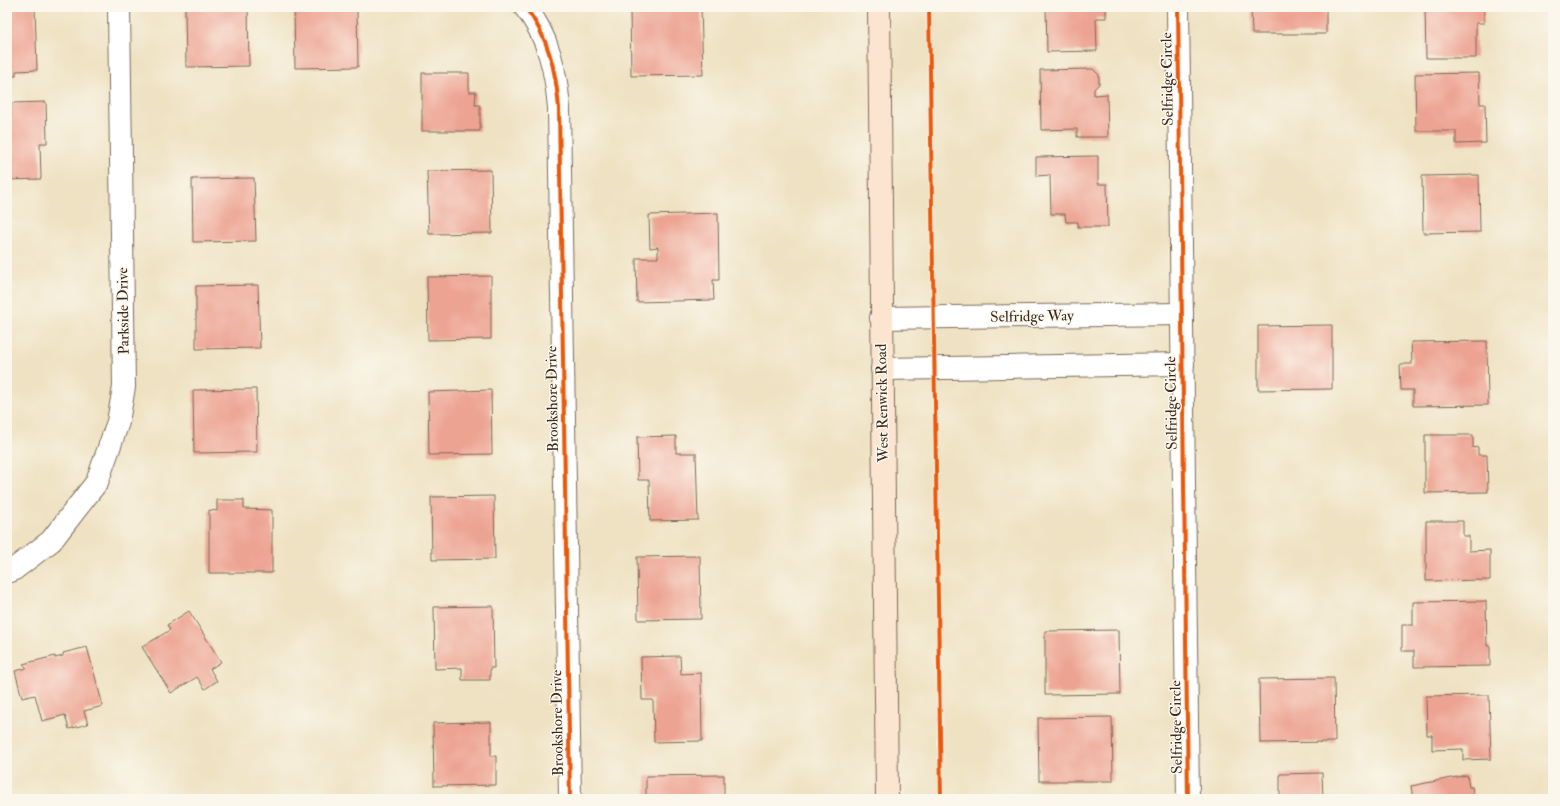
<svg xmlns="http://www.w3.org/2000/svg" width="1560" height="806" font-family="'IM FELL Double Pica',serif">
<rect width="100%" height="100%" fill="#fbf7ec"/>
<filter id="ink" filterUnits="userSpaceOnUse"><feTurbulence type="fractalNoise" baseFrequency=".025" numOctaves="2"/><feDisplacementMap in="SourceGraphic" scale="8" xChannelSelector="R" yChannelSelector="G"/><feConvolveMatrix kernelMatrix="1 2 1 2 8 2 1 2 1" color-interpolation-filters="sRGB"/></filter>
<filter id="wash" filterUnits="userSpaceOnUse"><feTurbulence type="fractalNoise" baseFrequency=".012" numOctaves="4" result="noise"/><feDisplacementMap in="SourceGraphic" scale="16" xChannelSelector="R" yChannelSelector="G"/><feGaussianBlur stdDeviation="0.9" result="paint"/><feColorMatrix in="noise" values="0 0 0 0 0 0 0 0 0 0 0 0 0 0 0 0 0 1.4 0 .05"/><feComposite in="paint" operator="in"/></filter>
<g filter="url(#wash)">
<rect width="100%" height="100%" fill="#efe2c3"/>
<g id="blocks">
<g fill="#eda392">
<path d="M7,7H35L37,70L16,71V76H7Z"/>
<path d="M185,7H248L249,66L186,67Z"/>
<path d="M294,7H357L358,67L295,68Z"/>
<path d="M630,7H701L703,75L631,76Z"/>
<path d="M1046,7H1106V18H1096L1097,51L1047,52Z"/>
<path d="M1251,7H1326V34H1252Z"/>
<path d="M1425,7H1484V23H1476V58H1426Z"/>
<path d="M1093,69L1099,75V84L1094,89V95L1107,94L1108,137H1077V129L1041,130L1040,70Z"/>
<path d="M422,73H469V92H476L475,105H480V131H422Z"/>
<path d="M1479,73L1480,104H1485L1486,143L1456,144V131H1416L1415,74Z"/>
<path d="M46,102L47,143H40L41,179L7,180V118H11V103Z"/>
<path d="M1098,156V184H1107L1108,227H1078V222H1066L1065,214H1051L1050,175L1036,176V157Z"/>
<path d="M491,170L492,233L429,234L427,171Z"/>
<path d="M1479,175L1480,232L1423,233L1422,176Z"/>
<path d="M254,178L256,241L193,242L192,179Z"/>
<path d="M718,213L719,280H713L714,300L637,302L636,258H658V247L650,248L649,215Z"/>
<path d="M491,276V339L428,340L427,277Z"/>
<path d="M258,285L260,348L196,349V286Z"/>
<path d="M1332,325V389L1258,390V326Z"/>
<path d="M1487,341L1488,405L1413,406V390H1401L1400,364H1412L1411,342Z"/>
<path d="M256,389L257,452L194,453L193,390Z"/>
<path d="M491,390L492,454L429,455L428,392Z"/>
<path d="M1425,435H1473V448L1478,447V455H1487L1488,492L1425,493Z"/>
<path d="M676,436V453H696L698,520L650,521L649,480H638L637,437Z"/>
<path d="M494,496L495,559L432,560L431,497Z"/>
<path d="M217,500H244V509L272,510V573H209V510L217,511Z"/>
<path d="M1426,521H1463V536H1469V551L1490,550V580L1426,581Z"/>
<path d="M700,556L701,619L638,620L637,557Z"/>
<path d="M1486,601L1487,646H1490V666L1414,667V651H1402V625H1413V602Z"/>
<path d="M493,606L494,668H490V680H462V668L435,669L434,607Z"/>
<path d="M189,611L221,662L210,669L217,681L205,689L197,677L171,693L142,647L170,630L167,625Z"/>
<path d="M1119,630L1120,694L1045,695V631Z"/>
<path d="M87,647L103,706L84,711L88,724L69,729L65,715L42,721L35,695L22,698L15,671L27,668L23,664L55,656V658L63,656V653Z"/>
<path d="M680,656L681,674L701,673L702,741L654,742L653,700H642L641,657Z"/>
<path d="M1334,678L1335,742L1260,743L1259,679Z"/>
<path d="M1489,695L1491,759L1463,760V749L1432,750V735H1427L1426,696Z"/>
<path d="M1112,717L1113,781H1039L1038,718Z"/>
<path d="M491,722V756H496V785L434,786L433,723Z"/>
<path d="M1322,773L1323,799H1280V774Z"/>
<path d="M724,775V799H646V776Z"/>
<path d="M1467,775L1469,787H1472L1474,799H1413L1411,786Z"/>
</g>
</g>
</g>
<g filter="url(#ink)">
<use href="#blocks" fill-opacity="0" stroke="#7a6a58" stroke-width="1"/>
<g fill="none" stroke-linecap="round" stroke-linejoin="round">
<defs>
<g id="street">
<path d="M525,7C549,37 556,72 559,108L570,799"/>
<path d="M1178,7L1188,799"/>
<path d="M881,318L1182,314"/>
<path d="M882,369L1183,364"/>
<path d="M7,572L13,570L51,541L97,482L118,422L124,387L119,7"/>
</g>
<path id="secondary" d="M879,7L887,799"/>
</defs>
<use href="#street" stroke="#7a6a58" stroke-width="24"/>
<use href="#secondary" stroke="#7a6a58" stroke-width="24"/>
<use href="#street" stroke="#fff" stroke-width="22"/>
<use href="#secondary" stroke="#fce5d0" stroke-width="22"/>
<defs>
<g id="cycleway">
<path d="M525,7C549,37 556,72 559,108L570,799"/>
<path d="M929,7L941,799"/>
<path d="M1178,7L1188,799"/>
</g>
</defs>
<use href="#cycleway" stroke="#fbf7ec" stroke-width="6"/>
<use href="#cycleway" stroke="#e8590c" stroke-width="4"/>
</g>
</g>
<g text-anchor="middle" stroke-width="3" stroke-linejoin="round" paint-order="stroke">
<g font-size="15" fill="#3b2a1e" stroke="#fbf7ec">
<text transform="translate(1167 79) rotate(-91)" y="5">Selfridge Circle</text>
<text transform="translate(123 311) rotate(-91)" y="5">Parkside Drive</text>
<text transform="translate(1032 316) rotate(-1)" y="5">Selfridge Way</text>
<text transform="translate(552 399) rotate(-91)" y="5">Brookshore Drive</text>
<text transform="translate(882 403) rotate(-91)" y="5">West Renwick Road</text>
<text transform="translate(1171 403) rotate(-91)" y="5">Selfridge Circle</text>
<text transform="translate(557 723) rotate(-91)" y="5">Brookshore Drive</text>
<text transform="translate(1176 727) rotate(-91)" y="5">Selfridge Circle</text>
</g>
</g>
<rect width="1560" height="806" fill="none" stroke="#fbf7ec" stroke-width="24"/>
</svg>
